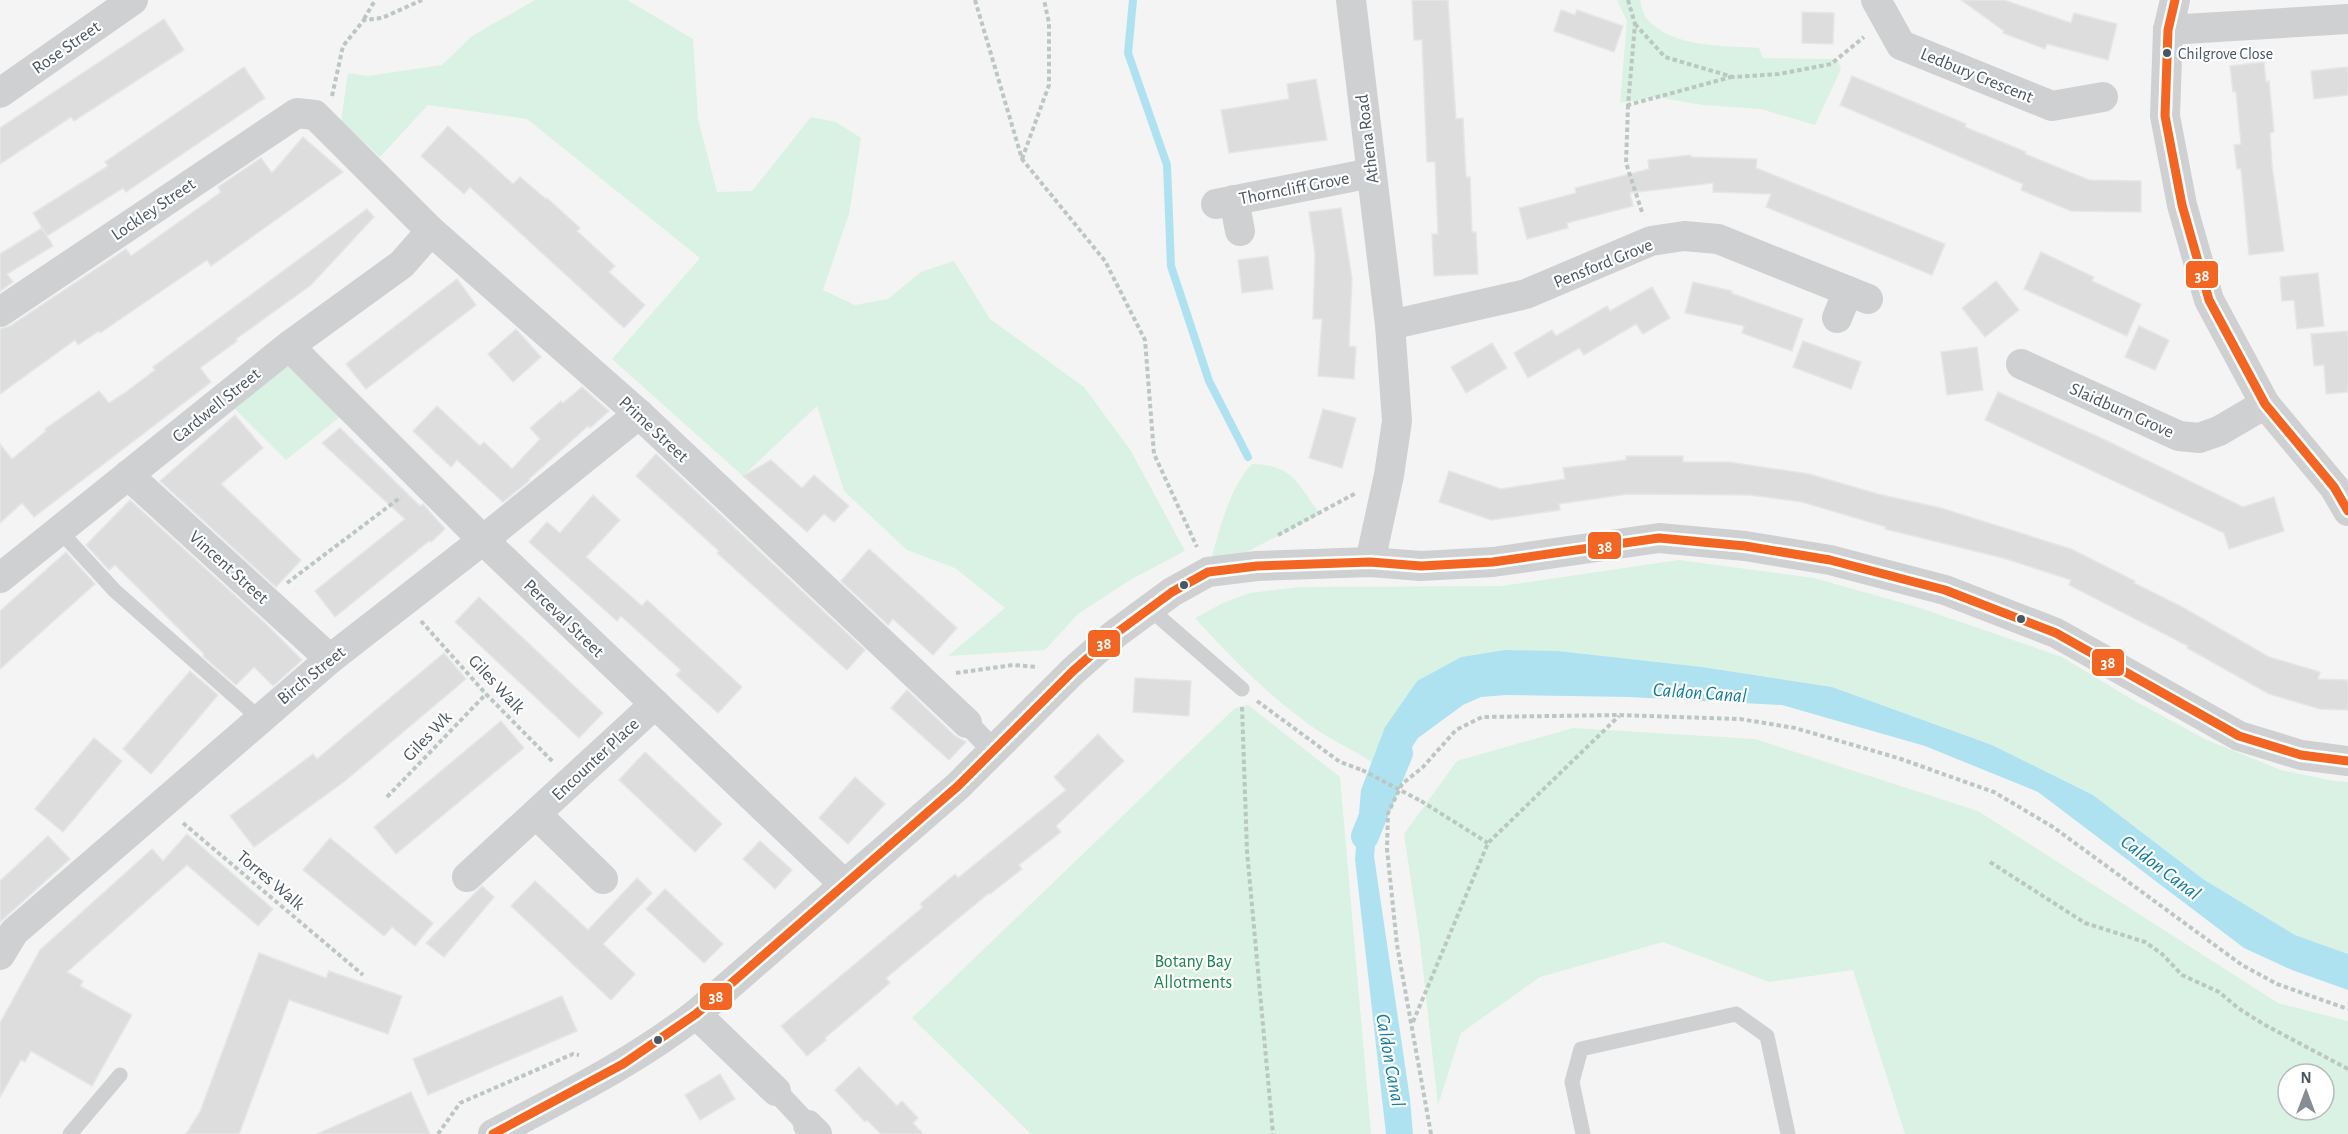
<svg xmlns="http://www.w3.org/2000/svg" width="2348" height="1134" font-family="'Alegreya Sans',sans-serif">
<rect width="100%" height="100%" fill="#f4f4f4"/>
<g fill="#d9f2e3" fill-rule="evenodd">
<path d="M535,0H627L693,39L698,119L717,192L752,191L811,117L836,122L861,138L849,214L823,290L855,305L888,299L921,272L954,261L990,319L1084,387L1131,451L1185,551L1130,580L1078,614L1045,650L948,656L1005,608L955,568L907,550L844,491L817,406L743,476L612,359L700,258L527,119L428,105L380,157L341,121L348,73L368,76L442,65L472,36Z"/>
<path d="M1617,0H1640C1641,6 1643,13 1646,18C1673,49 1722,45 1759,48L1763,58L1837,59L1841,69L1815,125L1761,109L1702,105L1657,97L1620,103L1627,21Z"/>
<path d="M289,346L351,408L286,460L224,398Z"/>
<path d="M1252,464C1294,465 1297,483 1320,514L1208,572C1217,538 1228,489 1252,464Z"/>
<path d="M1679,560L1814,578L1917,607L2062,657L2133,700L2207,740L2281,770L2334,781L2348,782V954L2295,935L2203,879L2093,795L1992,745L1832,687L1702,667L1558,651L1505,650L1461,657L1417,681L1385,727L1372,762C1355,751 1337,743 1320,732C1274,701 1232,659 1195,618L1225,602L1250,593L1300,587L1502,586Z"/>
<path d="M1248,705L1340,777L1371,1134H1031L912,1018L1235,708Z"/>
<path d="M1573,728L1755,739L1978,811L2278,1003L2348,1021V1134H1905L1853,970L1769,982L1663,942L1540,977L1461,1033L1438,1105L1419,934L1404,834L1457,761ZM2288,1074H2324V1110H2288Z"/>
</g>
<path fill="#aee2f0" d="M1505,650L1558,651L1702,667L1832,687L1992,745L2093,795L2203,879L2295,935L2348,954V990L2292,970L2244,948L2038,792L1925,746L1782,705L1629,697L1506,695L1481,697L1463,705L1418,738L1380,796L1374,856L1410,1099L1413,1134H1386L1355,859L1361,790L1385,727L1417,681L1461,657Z"/>
<g fill="none" stroke-linecap="round" stroke-linejoin="round">
<path stroke="#aee2f0" stroke-width="8" d="M1133,0L1128,53L1167,165L1171,266L1209,381L1248,457"/>
<path stroke="#aee2f0" stroke-width="28" d="M1365,836L1399,753"/>
</g>
<g fill="#ddddde" stroke="#e5e6e7" stroke-width="1.5">
<path d="M1412,0H1448L1456,119L1463,118L1466,177H1470L1472,232H1476L1478,274L1434,276L1432,234H1438L1435,162H1427L1422,40H1414Z"/>
<path d="M1961,0H2004L2071,23L2074,13L2117,24L2108,60L2047,44L2045,49L2003,33L2004,31Z"/>
<path d="M1561,10L1575,15L1577,10L1623,26L1614,52L1554,31Z"/>
<path d="M1802,12L1834,13L1833,44L1802,43Z"/>
<path d="M164,19L184,50L74,121L71,117L0,164V128Z"/>
<path d="M2264,62L2266,82L2269,81L2274,132L2270,133L2272,166L2284,251L2249,255L2241,169H2237L2234,145L2241,144L2236,92H2233L2230,66Z"/>
<path d="M244,67L265,98L126,192L123,188L47,236L33,213L108,166L105,162Z"/>
<path d="M2348,67V95L2314,99L2311,71Z"/>
<path d="M1852,76L1966,124L1965,127L2026,152L2025,154L2089,180L2141,181V212L2071,211L2021,190L2023,184L1840,105Z"/>
<path d="M1316,79L1327,140L1229,153L1221,110L1289,99L1287,84Z"/>
<path d="M448,126L513,184L520,177L546,199L547,198L580,228L577,231L615,266L609,272L645,305L624,328L470,187L464,194L421,156Z"/>
<path d="M303,137L343,172L211,266L207,260L100,333L99,331L78,345L75,340L0,394V329L10,326L126,249L131,256L221,192L218,187L261,158L272,173Z"/>
<path d="M1691,155V157L1757,159L1756,168L1945,244L1932,275L1766,207L1771,194L1713,192V183L1630,193L1633,206L1567,223L1568,228L1527,239L1519,208L1576,193L1575,188L1649,169L1648,160Z"/>
<path d="M1341,208L1352,279L1349,346L1356,347L1354,379L1318,376L1322,319H1313L1315,254L1309,212Z"/>
<path d="M367,209L374,217L311,285L236,339L237,341L200,368L211,382L34,517L22,503L0,523V444L12,459L46,431L45,429L99,391L109,403L126,392L155,370L153,367Z"/>
<path d="M42,228L53,246L7,274L13,282L0,291V254Z"/>
<path d="M2041,252L2094,277L2092,281L2141,304L2127,336L2024,289Z"/>
<path d="M1268,256L1273,289L1242,293L1238,260Z"/>
<path d="M2318,273L2324,326L2297,329L2294,300L2282,301L2280,277Z"/>
<path d="M457,279L476,305L366,389L346,364Z"/>
<path d="M1996,281L2019,310L1985,337L1962,308Z"/>
<path d="M1693,282L1732,291L1731,293L1803,319L1792,351L1742,333L1744,326L1685,313Z"/>
<path d="M1652,287L1670,318L1643,334L1636,324L1584,355L1579,348L1528,378L1514,353L1552,330L1556,336L1607,306L1610,311Z"/>
<path d="M2139,326L2169,340L2155,370L2125,357Z"/>
<path d="M516,329L541,357L513,382L488,354Z"/>
<path d="M2348,331V392L2326,394L2324,365L2314,366L2311,334Z"/>
<path d="M1803,341L1861,362L1851,389L1793,367Z"/>
<path d="M1492,343L1507,368L1466,393L1451,367Z"/>
<path d="M1977,347L1983,390L1947,395L1941,352Z"/>
<path d="M582,387L609,411L590,428L588,426L529,479L530,480L503,502L457,460L451,467L413,431L437,406L480,446L484,442L512,469L540,439L530,428L561,401L563,403Z"/>
<path d="M1998,392L2101,438L2243,507L2274,497L2284,531L2229,549L2224,533L1985,420Z"/>
<path d="M1323,409L1356,418L1342,468L1309,458Z"/>
<path d="M235,415L263,448L221,484L301,560L276,587L160,481Z"/>
<path d="M340,428L420,506L423,504L445,529L431,542L429,541L335,617L315,591L405,519L322,443Z"/>
<path d="M656,454L865,650L847,670L717,553L719,551L636,476Z"/>
<path d="M1626,456H1683V462H1729L1809,474L1878,494L1941,508L2071,549L2135,581L2134,583L2184,608L2269,657L2320,672L2318,679L2348,680V710L2320,709L2269,694L2187,648L2188,646L2069,585L2071,580L2003,558L1885,529L1886,527L1802,502L1750,495L1628,494L1559,504L1560,510L1491,520L1439,502L1449,471L1501,489L1565,479L1563,468L1626,460Z"/>
<path d="M771,460L802,488L814,475L849,506L834,522L824,514L807,532L743,476Z"/>
<path d="M593,495L620,520L586,557L642,606L647,600L742,687L718,713L676,675L681,670L621,616L617,621L529,542L547,522L560,533Z"/>
<path d="M130,500L265,623L302,660L273,686L254,667L236,685L203,656L204,654L115,565L109,570L86,545Z"/>
<path d="M869,549L957,628L933,655L893,619L888,625L841,581Z"/>
<path d="M66,552L95,584L0,669V611Z"/>
<path d="M479,597L603,713L579,738L455,622Z"/>
<path d="M444,653L466,679L345,781L254,847L230,816L313,754L317,759Z"/>
<path d="M190,671L218,695L151,774L123,749Z"/>
<path d="M1135,678L1191,681L1189,716L1133,712Z"/>
<path d="M907,690L955,736L966,742L949,760L891,708Z"/>
<path d="M501,721L524,748L396,854L374,827Z"/>
<path d="M1098,734L1124,761L1056,826L1061,832L1019,865L1022,869L990,894L989,893L886,978L890,983L825,1038L826,1040L807,1056L781,1026L923,907L920,904L955,874L958,878L1066,790L1054,777Z"/>
<path d="M94,738L122,761L63,832L35,809Z"/>
<path d="M645,752L722,824L695,852L619,780Z"/>
<path d="M855,777L885,804L848,844L819,818Z"/>
<path d="M187,834L273,909L258,926L187,865L67,972L83,981L80,986L132,1015L92,1086L31,1051L25,1062L21,1060L0,1097V1023L40,950L152,849L163,861Z"/>
<path d="M48,836L70,859L0,922V881Z"/>
<path d="M330,838L433,923L415,946L392,927L384,936L303,870Z"/>
<path d="M760,841L792,870L775,889L743,859Z"/>
<path d="M637,878L652,893L603,944L635,974L611,1000L511,906L535,881L588,930Z"/>
<path d="M482,886L494,897L444,957L426,943Z"/>
<path d="M665,889L723,944L704,963L646,909Z"/>
<path d="M259,953L326,978L329,971L402,996L388,1034L289,1000L239,1134H186L200,1112Z"/>
<path d="M562,996L577,1031L428,1095L413,1059Z"/>
<path d="M859,1067L897,1106L902,1101L918,1118L913,1123L923,1134H881L867,1120L865,1122L835,1090Z"/>
<path d="M720,1074L735,1099L700,1120L685,1095Z"/>
<path d="M411,1092L430,1134H317Z"/>
</g>
<g fill="none" stroke-linecap="round" stroke-linejoin="round">
<g stroke="#bcc7c4" stroke-width="4" stroke-dasharray="4.5 3" stroke-linecap="butt">
<path d="M975,0L1022,159L1105,261L1145,340L1154,454L1197,547"/>
<path d="M1628,0L1635,24L1628,105L1731,77"/>
<path d="M364,19L374,2"/>
<path d="M1635,24L1665,57L1733,77L1779,74L1831,64L1864,37"/>
<path d="M332,96L343,46L364,20L382,18L422,0"/>
<path d="M1628,105L1626,163L1643,215"/>
<path d="M1022,159L1049,85V23L1044,0"/>
<path d="M1278,535L1356,493"/>
<path d="M287,583L401,497"/>
<path d="M421,621L486,694L553,762"/>
<path d="M956,673L1013,665L1038,667"/>
<path d="M1257,701L1340,762L1362,770"/>
<path d="M1242,707L1247,851L1273,1134"/>
<path d="M387,797L486,694"/>
<path d="M1421,801L1488,843"/>
<path d="M183,823L363,975"/>
<path d="M1990,862L2085,923L2145,942L2162,954L2182,975L2219,992L2238,1008L2265,1025L2348,1069"/>
<path d="M1413,1022L1488,843L1619,716"/>
<path d="M438,1134L460,1103L573,1054L579,1055"/>
<path d="M1431,1134L1397,945L1387,849L1388,813L1402,784L1423,767L1456,730L1482,717L1620,715L1740,719L1795,728L1898,758L1994,792L2053,827L2242,965L2277,984L2348,1009"/>
</g>
<g stroke="#ced0d2" stroke-width="15">
<path d="M59,530L115,591L259,718"/>
<path d="M1150,609L1242,689"/>
<path d="M70,1134L120,1075"/>
<path d="M1583,1134L1572,1082L1581,1049L1736,1014L1767,1036L1788,1134"/>
</g>
<g stroke="#ced0d2" stroke-width="22">
<path d="M967,723L994,751"/>
<path d="M776,1091L808,1125"/>
</g>
<g stroke="#ced0d2" stroke-width="30">
<path d="M1351,0L1390,325L1397,421L1389,475L1370,562"/>
<path d="M1876,0L1901,45L2052,106L2103,97"/>
<path d="M2175,0L2168,30L2165,116L2182,205L2209,300L2265,404L2334,487L2348,511"/>
<path d="M2168,30L2348,19"/>
<path d="M0,93L133,0"/>
<path d="M1234,200L1240,231"/>
<path d="M1216,204L1371,173"/>
<path d="M0,312L297,113L315,115L431,231L639,414L967,723"/>
<path d="M1837,318L1848,291"/>
<path d="M1390,325L1526,294L1651,241L1684,236L1718,239L1868,299"/>
<path d="M289,346L483,540L844,884"/>
<path d="M2021,364L2179,436L2199,438L2219,431L2265,404"/>
<path d="M128,475L330,659"/>
<path d="M0,578L289,346L402,264L431,231"/>
<path d="M536,814L603,879"/>
<path d="M467,877L655,704"/>
<path d="M0,955L14,932L330,659L483,540L639,414"/>
<path d="M696,1014L776,1091"/>
<path d="M808,1125L817,1134"/>
<path d="M493,1134C563,1097 633,1063 696,1014L958,786L1073,671L1115,634L1172,592L1208,572L1257,566L1370,562L1421,566L1493,562L1659,538L1745,546L1830,560L1945,590L2056,633L2239,736L2301,755L2348,761"/>
</g>
<path stroke="#bcc7c4" stroke-width="4" stroke-dasharray="4.5 3" stroke-linecap="butt" d="M1362,770L1421,801"/>
<defs>
<g id="bus-1">
<path d="M2175,0L2168,30L2165,116L2182,205L2209,300L2265,404L2334,487L2348,511"/>
<path d="M493,1134L623,1064L696,1014L958,786L1073,671L1115,634L1172,592L1208,572L1257,566L1370,562L1421,566L1493,562L1659,538L1745,546L1830,560L1945,590L2056,633L2239,736L2301,755L2348,761"/>
</g>
</defs>
<use href="#bus-1" stroke="#fff" stroke-width="14"/>
<use href="#bus-1" stroke="#f26522" stroke-width="9"/>
</g>
<g fill="#4a5661" stroke="#fff" stroke-width="2">
<circle cx="2167" cy="53" r="5"/>
<circle cx="1184" cy="585" r="5"/>
<circle cx="2021" cy="619" r="5"/>
<circle cx="658" cy="1040" r="5"/>
</g>
<g text-anchor="middle" stroke-width="4.5" stroke-linejoin="round" paint-order="stroke">
<g font-size="16" fill="#4a5661" stroke="#fff" text-anchor="start">
<text x="2178" y="59">Chilgrove Close</text>
</g>
<g font-size="18" fill="#4a5661" stroke="#fff">
<text transform="translate(66 47) rotate(-35)" y="6">Rose Street</text>
<text transform="translate(1977 75) rotate(22)" y="6">Ledbury Crescent</text>
<text transform="translate(1367 139) rotate(-97)" y="6">Athena Road</text>
<text transform="translate(1294 188) rotate(-11)" y="6">Thorncliff Grove</text>
<text transform="translate(153 209) rotate(-34)" y="6">Lockley Street</text>
<text transform="translate(1603 263) rotate(-22)" y="6">Pensford Grove</text>
<text transform="translate(216 405) rotate(-39)" y="6">Cardwell Street</text>
<text transform="translate(2122 410) rotate(24)" y="6">Slaidburn Grove</text>
<text transform="translate(654 429) rotate(43)" y="6">Prime Street</text>
<text transform="translate(229 567) rotate(42)" y="6">Vincent Street</text>
<text transform="translate(564 618) rotate(44)" y="6">Perceval Street</text>
<text transform="translate(311 675) rotate(-39)" y="6">Birch Street</text>
<text transform="translate(497 684) rotate(47)" y="6">Giles Walk</text>
<text transform="translate(427 736) rotate(-46)" y="6">Giles Wk</text>
<text transform="translate(595 759) rotate(-43)" y="6">Encounter Place</text>
<text transform="translate(271 880) rotate(40)" y="6">Torres Walk</text>
</g>
<g font-size="18" fill="#17864f" stroke="#fff">
<text x="1193" y="967">Botany Bay<tspan x="1193" dy="21">Allotments</tspan></text>
</g>
<g font-size="20" font-style="italic" fill="#0c7c9b" stroke="#fff">
<text transform="translate(1700 692) rotate(4)" y="7">Caldon Canal</text>
<text transform="translate(2161 867) rotate(37)" y="7">Caldon Canal</text>
<text transform="translate(1391 1060) rotate(80)" y="7">Caldon Canal</text>
</g>
</g>
<g stroke="#fff" stroke-width="2">
<rect x="2185" y="260" width="34" height="29" rx="6" fill="#f26522"/>
<rect x="1587" y="531" width="35" height="29" rx="6" fill="#f26522"/>
<rect x="1087" y="629" width="34" height="29" rx="6" fill="#f26522"/>
<rect x="2091" y="648" width="34" height="29" rx="6" fill="#f26522"/>
<rect x="699" y="982" width="34" height="29" rx="6" fill="#f26522"/>
</g>
<g font-size="16" text-anchor="middle" font-weight="bold" fill="#fff">
<text x="2202" y="281">38</text>
<text x="1605" y="552">38</text>
<text x="1104" y="649">38</text>
<text x="2108" y="668">38</text>
<text x="716" y="1002">38</text>
</g>
<g transform="translate(2306 1092)"><circle r="28" fill="#ffffff" stroke="#b7bbc0" stroke-width="1.5"/>
<path d="M0-4.5L10 22L0 15L-10 22Z" fill="#868d94"/>
<text y="-9" font-size="16" font-weight="bold" text-anchor="middle" fill="#4a5661">N</text>
</g>
</svg>
